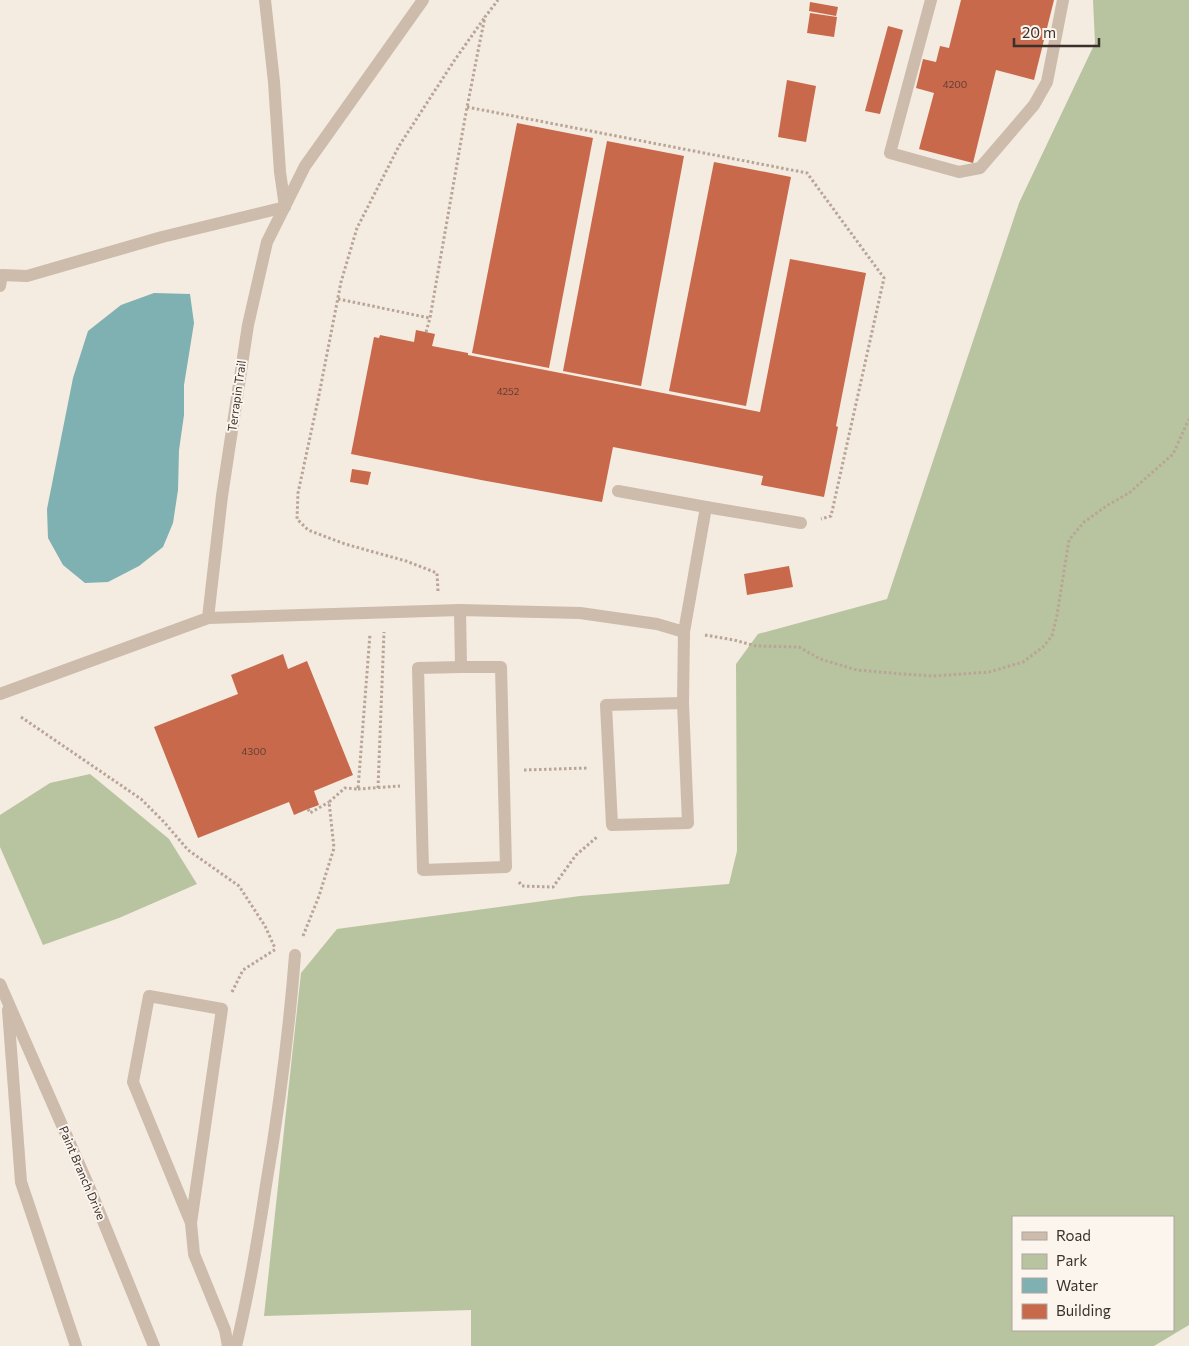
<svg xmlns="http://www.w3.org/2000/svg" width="1189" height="1346" font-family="Commissioner,sans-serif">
<rect width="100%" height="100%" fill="#f4ebe1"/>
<g fill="#b8c4a0" fill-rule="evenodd">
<path d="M1093,0H1189V1325L1154,1346H471V1310L264,1316L301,973L337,929L580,896L729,884L737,851L736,664L758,634L887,599L1019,203L1095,43ZM1173,1217V1330H1013V1217Z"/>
<path d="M90,774L169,839L197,884L119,918L43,945L0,847V815L50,783Z"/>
</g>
<path fill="#7fb0b2" d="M154,293L190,294L194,323L184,385V415L179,450L178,490L173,523L163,547L139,566L108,582L85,583L63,565L48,538L47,509L73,378L88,331L121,305Z"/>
<g fill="#c8694b">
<path d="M961,0H1054L1034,80L996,70L973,163L919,149L934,93L916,88L923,59L936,62L940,46L949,48Z"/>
<path d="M810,2L838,7L836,16L809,11Z"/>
<path d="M810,13L837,17L834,37L807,33Z"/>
<path d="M888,26L903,30L880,114L865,111Z"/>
<path d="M787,80L816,86L806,142L778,137Z"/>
<path d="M517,123L593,138L549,368L472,353Z"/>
<path d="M607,141L684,156L641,386L563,371Z"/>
<path d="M714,162L791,177L746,406L669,391Z"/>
<path d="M790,259L866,273L836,426L838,427L824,497L761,485L763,476L613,447L602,502L481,480L351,454L374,337L379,338L380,335L414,342L416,330L435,334L432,346L468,353V355L760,412Z"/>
<path d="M352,469L371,472L368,485L350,482Z"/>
<path d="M789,566L793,587L747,595L744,574Z"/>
<path d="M283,654L288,669L307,661L353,775L314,791L319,805L308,809L294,815L289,802L198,838L154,727L238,694L231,675Z"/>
</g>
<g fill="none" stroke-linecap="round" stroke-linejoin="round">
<g stroke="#b9a596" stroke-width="3" stroke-dasharray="2.5 2.5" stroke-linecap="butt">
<path d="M467,107L807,173L884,278L831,516L821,519"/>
<path d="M338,299L430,318"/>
<path d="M426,332L430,318L465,118L479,46L485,17L498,0"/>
<path d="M438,591L437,573L406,561L345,544L308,530L297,519L298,493L318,400L341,282L357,228L399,146L454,61L485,17"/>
<path d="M705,635L734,640L756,646L799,647L820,659L857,670L902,674L933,676L989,672L1023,662L1043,647L1052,636L1057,615L1069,540L1084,522L1108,505L1129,493L1173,454L1189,419"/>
<path d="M21,717L141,799L164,822L188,850L239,886L265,926L275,948"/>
<path d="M524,770L588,768"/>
<path d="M378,788L384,632"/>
<path d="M358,789L400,786"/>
<path d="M308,809L310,813L329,802"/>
<path d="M519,882L522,886L553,887L576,855L597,837"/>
<path d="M303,936L319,896L334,848L329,802L345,788L358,789L370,634"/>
<path d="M232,992L243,970L276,949"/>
</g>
<g stroke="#cdbbac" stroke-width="12">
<path d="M931,0L890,153L959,172L980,168L1034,105L1047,82L1063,0"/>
<path d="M0,286L2,275L27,276L162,237L285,207L280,172L274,82L265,0"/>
<path d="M618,491L706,507L684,632L683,703"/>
<path d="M706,507L801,523"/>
<path d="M460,610L461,667L418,668L423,870L506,867L501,667H461"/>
<path d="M208,618L460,610L580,613L657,624L684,632"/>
<path d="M0,694L208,618L222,496L248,325L267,242L305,166L423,0"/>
<path d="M683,703L688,823L612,825L606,705Z"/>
<path d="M0,984L90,1189L154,1346"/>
<path d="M8,1010L21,1182L76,1346"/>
<path d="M191,1223L133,1082L149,996L222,1009L191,1223L194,1254L225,1330L228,1346"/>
<path d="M236,1346C249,1293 258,1239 266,1185C279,1109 289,1032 295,955"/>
</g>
</g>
<g text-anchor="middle" stroke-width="4" stroke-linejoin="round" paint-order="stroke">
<g font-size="10" fill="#5e3e33">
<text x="955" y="88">4200</text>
<text x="508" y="395">4252</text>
<text x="254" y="755">4300</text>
</g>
<g font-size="12" fill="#3b302b" stroke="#fbf5ee">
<text transform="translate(237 396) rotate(-82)" y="4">Terrapin Trail</text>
<text transform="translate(82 1173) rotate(67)" y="4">Paint Branch Drive</text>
</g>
</g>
<rect x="1012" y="1216" width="162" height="115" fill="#fbf5ee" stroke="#aea6a0"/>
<rect x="1022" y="1232" width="25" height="8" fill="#cdbbac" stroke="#aea6a0"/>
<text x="1056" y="1241" font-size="15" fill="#3b302b">Road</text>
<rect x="1022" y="1254" width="25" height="15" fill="#b8c4a0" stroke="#aea6a0"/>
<text x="1056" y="1266" font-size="15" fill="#3b302b">Park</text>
<rect x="1022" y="1278" width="25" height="15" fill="#7fb0b2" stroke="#aea6a0"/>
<text x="1056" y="1291" font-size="15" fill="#3b302b">Water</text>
<rect x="1022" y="1304" width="25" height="15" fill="#c8694b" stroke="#aea6a0"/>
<text x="1056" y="1316" font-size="15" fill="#3b302b">Building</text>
<path d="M1014 38v8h85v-8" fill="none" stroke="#3b302b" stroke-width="2.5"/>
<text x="1022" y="38" font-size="15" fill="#3b302b" stroke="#fbf5ee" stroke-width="4" paint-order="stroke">20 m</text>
</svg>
